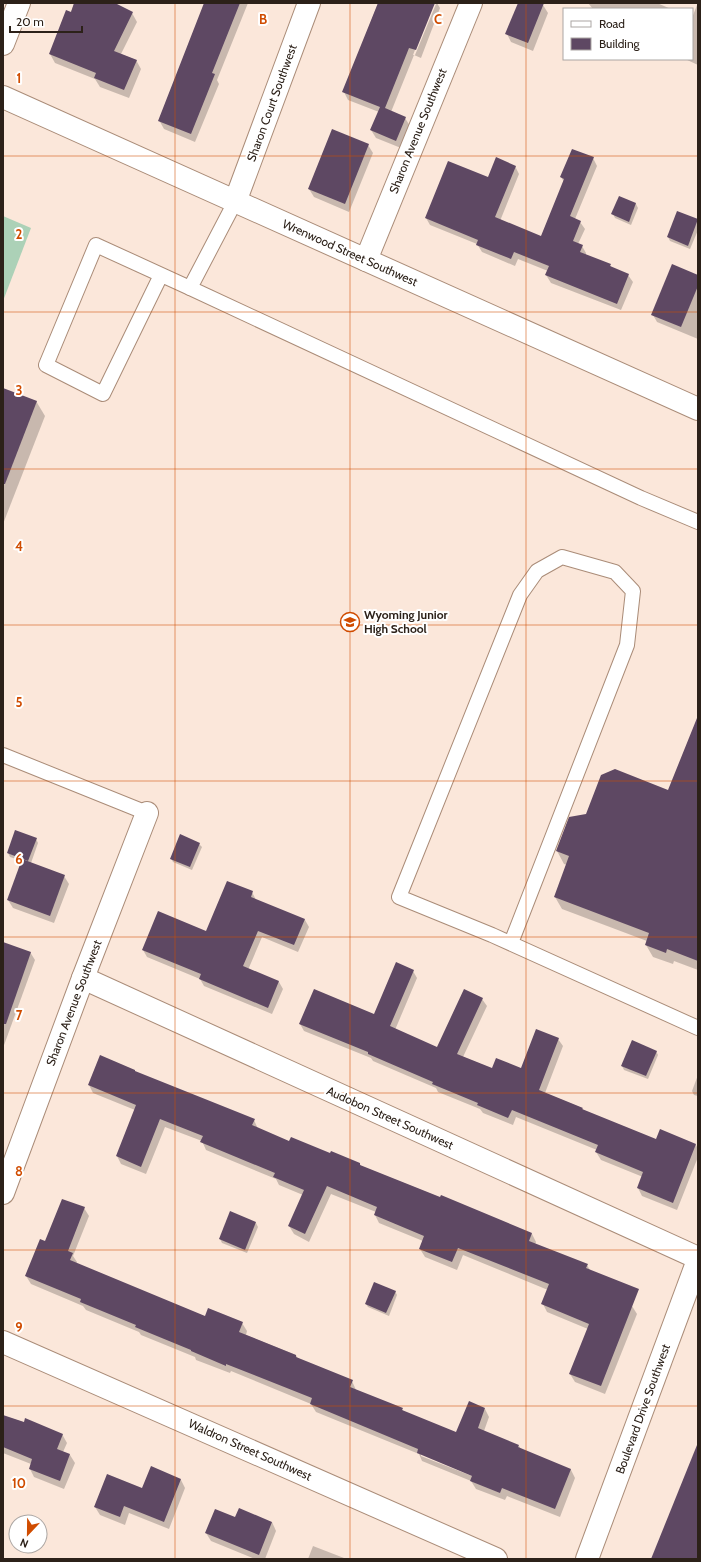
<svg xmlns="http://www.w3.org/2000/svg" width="701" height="1562" font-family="Cabin,sans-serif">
<rect width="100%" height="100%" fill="#fbe7da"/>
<path fill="#acd1b7" d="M3,216L31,228L3,301Z"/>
<g fill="#0003" fill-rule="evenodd">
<path d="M75,3H113L132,13L137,22L121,54L136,60L141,69L129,98L100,87L95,79L55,63L50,54Z"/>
<path d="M205,3H248L217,80L219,84L195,142L164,129L159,120Z"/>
<path d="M378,3H437L440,8L421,58L414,55L391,112L405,118L410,126L401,148L376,138L371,130L379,112L348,100L344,92ZM433,4H436L415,55H413Z"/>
<path d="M519,3H538L543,5L548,13L533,51L511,42L507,34Z"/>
<path d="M588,3H657L671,9H593Z"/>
<path d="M697,5H698V65L685,59H692V18Z"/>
<path d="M368,145L373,153L349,212L314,197L309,189Z"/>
<path d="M593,158L597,166L575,219L580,222L585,229L578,244L582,246L586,253V255L610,265L612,268L628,275L633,282L621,310L551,283L546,275L548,271L518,259L515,266L482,252L477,244L430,225L426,218L488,178L515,166L519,174L500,221L541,237L564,182L561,177Z"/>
<path d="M619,198L636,204L638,208L631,225L615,218L613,214Z"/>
<path d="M678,212L698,220V230L690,249L670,241L668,237Z"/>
<path d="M698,276V339L657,322L653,315Z"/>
<path d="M3,389L36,401L45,416L3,524Z"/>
<path d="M698,719V970L674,961L673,964L653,957L646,945L647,941L562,909L555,897L567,865L564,864L557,851L570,818L586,815L669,792Z"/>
<path d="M36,839L38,843L31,863L64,876L69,884L54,923L13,908L8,900L22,861L10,857L8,853Z"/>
<path d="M199,844L202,847L192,870L173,862L171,858Z"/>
<path d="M252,892L256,900L305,920L309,927L298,952L262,937L248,970L279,982L283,989L272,1014L204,986L200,979L147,957L143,950L207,932Z"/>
<path d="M3,947L30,952L35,960L3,1048Z"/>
<path d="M413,971L417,978L395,1030L437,1048L482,999L487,1006L463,1057L493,1069H522L558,1039L563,1046L545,1093L582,1108L584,1111L657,1141L696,1145L698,1149V1157L677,1210L642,1196L638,1188L643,1177L601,1160L596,1152L597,1150L516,1117L513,1125L483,1113L480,1109L438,1092L436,1088L373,1061L371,1058L304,1031L300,1024L375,1015Z"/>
<path d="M656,1051L658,1055L648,1079L624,1070L622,1066Z"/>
<path d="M100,1057L136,1073L254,1120L258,1129L290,1142L360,1164L361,1166L532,1234L536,1242L535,1245L587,1265L590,1270L632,1306L637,1314L605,1394L575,1382L570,1374L588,1329L547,1312L543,1304L548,1290L463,1255L457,1270L425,1257L420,1249L423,1241L379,1223L375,1215L376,1212L331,1194L309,1242L294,1234L289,1226L303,1195L279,1185L276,1179L206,1150L202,1141L165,1127L146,1174L121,1164L117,1156L135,1110L93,1093L89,1085Z"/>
<path d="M698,1075V1096L694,1095L692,1091Z"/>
<path d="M84,1208L89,1216L73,1256L77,1262L76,1264L206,1317L242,1323L247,1331L246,1335L296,1355L298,1359L352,1381L356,1390L402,1409L404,1412L457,1433L485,1409L489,1417L484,1431L519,1446L521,1449L571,1470L575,1478L560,1517L507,1496L505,1500L476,1489L471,1481L422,1461L419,1454L316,1412L311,1404L231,1371L230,1373L196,1360L195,1357L141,1335L139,1332L86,1310L83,1306L31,1284L26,1276L46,1242ZM421,1454L477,1476V1478L421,1456Z"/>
<path d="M256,1223L258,1227L247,1253L222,1243L220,1239Z"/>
<path d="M395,1291L397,1295L389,1316L368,1307L366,1304Z"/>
<path d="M3,1416L62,1434L67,1443L63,1452L70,1455L75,1463L64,1489L34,1477L30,1469L31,1464L3,1453Z"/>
<path d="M181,1480L185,1488L169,1529L129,1513L125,1525L100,1515L95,1507L142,1489Z"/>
<path d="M236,1519L272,1522L276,1531L265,1559H255L211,1541L206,1533Z"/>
<path d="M313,1546L344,1558V1559H308Z"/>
</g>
<g fill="#5e4863">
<path d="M74,3H115L133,12L114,51L137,60L124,90L94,78L96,73L49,54L66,10L71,12Z"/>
<path d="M204,3H240L212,73L215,74L191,134L158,121Z"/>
<path d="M378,3H435L416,50L409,48L385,108L406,117L396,141L370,130L380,107L342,92Z"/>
<path d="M518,3H544L528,43L505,34Z"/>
<path d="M332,129L369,144L345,204L308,189Z"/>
<path d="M572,149L594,157L570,216L581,221L573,241L583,245L580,252L611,264L610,266L629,274L617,304L545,275L549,266L514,252L511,259L476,245L478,240L425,218L448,161L488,177L496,157L516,166L495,217L541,236L564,179L560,177Z"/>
<path d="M619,196L636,203L629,222L611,214Z"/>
<path d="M677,211L698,219L688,246L667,237Z"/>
<path d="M672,264L698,275V286L681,327L651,315Z"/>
<path d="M3,388L37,401L5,484H3Z"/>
<path d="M697,718L698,719V961L667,949L666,953L645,945L649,933L554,897L569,856L556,851L569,817L586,814L601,775L615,769L668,790Z"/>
<path d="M15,830L37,838L28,861L7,853Z"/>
<path d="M180,834L200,843L190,867L170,859Z"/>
<path d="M22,859L65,875L50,916L7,900Z"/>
<path d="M227,881L253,891L251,897L305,919L294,945L258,931L243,966L279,981L268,1008L199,979L201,974L142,950L158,911L206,931Z"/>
<path d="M3,942L31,952L6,1024H3Z"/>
<path d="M396,962L414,970L390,1026L437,1047L464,989L483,998L457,1054L492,1068L496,1058L521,1068L536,1029L559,1038L539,1090L583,1108L582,1109L656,1139L660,1129L696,1144L673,1203L637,1188L643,1172L595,1152L598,1145L512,1110L508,1118L477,1105L478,1103L432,1084L433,1082L368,1054V1052L299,1024L314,989L374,1014Z"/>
<path d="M632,1040L657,1051L646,1076L621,1066Z"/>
<path d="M100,1055L135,1070V1071L255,1119L252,1125L289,1141L291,1137L330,1153L331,1151L360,1163V1165L440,1197L441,1195L532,1233L529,1241L588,1264L586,1268L639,1289L601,1386L569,1374L589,1324L541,1304L549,1284L458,1248L452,1262L419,1249L424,1236L374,1215L377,1207L327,1186L305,1234L288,1226L304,1190L273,1177L275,1173L200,1142L203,1136L160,1119L141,1167L116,1156L136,1105L88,1085Z"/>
<path d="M62,1199L85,1207L68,1251L73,1253L70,1260L205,1316L208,1308L243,1322L239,1332L296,1355V1357L353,1380L350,1387L403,1408L402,1410L456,1432L469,1401L485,1408L478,1428L519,1445L518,1447L571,1469L555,1509L502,1488L500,1493L470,1481L472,1476L417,1453L418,1449L310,1404L312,1398L226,1364V1366L191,1351V1350L135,1327L136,1325L80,1302L81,1299L25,1276L40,1239L45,1241Z"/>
<path d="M230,1211L256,1222L245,1250L219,1239Z"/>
<path d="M374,1282L396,1291L386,1313L365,1304Z"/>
<path d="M3,1415L24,1422L25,1418L63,1434L57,1449L70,1454L60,1481L29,1469L32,1459L3,1447Z"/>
<path d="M697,1445H698V1559H651Z"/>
<path d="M151,1466L181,1479L164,1522L124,1506L120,1517L94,1507L107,1474L142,1488Z"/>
<path d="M239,1508L272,1522L259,1555L205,1533L215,1509L235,1517Z"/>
</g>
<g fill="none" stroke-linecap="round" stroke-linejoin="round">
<defs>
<g id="service">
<path d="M235,202L190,288L641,498L698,522"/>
<path d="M161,275L103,394L46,365L96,245L190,288"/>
<path d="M3,755L147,813"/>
<path d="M511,943L627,645L633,591L615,572L562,557L537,571L520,595L399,897L492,935L698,1028"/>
</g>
<g id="minor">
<path d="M3,44L19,3"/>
<path d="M3,97L698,409"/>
<path d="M235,202L309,3"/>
<path d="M366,260L471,3"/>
<path d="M83,978L698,1258"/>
<path d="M3,1193L83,978L147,813"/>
<path d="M3,1342L496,1559"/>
<path d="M587,1559L698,1260"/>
</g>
</defs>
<use href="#service" stroke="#aa8c78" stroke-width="16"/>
<use href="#minor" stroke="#aa8c78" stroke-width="24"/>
<use href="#service" stroke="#fff" stroke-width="14"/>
<use href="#minor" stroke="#fff" stroke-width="22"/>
</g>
<path fill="none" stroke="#d04c00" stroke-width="1" stroke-opacity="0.55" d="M175,3V1559M350,3V1559M526,3V1559M3,156H698M3,312H698M3,469H698M3,625H698M3,781H698M3,937H698M3,1093H698M3,1250H698M3,1406H698"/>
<defs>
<symbol id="school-ring" viewBox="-11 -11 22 22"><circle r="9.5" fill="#fff" stroke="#d04c00" stroke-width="1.5"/><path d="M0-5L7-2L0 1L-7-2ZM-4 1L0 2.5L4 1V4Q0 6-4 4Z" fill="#d04c00"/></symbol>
</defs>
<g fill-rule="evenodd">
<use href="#school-ring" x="339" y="611" width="22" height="22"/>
</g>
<g text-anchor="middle" stroke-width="4" stroke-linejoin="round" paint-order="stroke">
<g font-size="12" fill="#2c2119" stroke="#fff">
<text transform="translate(272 103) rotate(-70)" y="4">Sharon Court Southwest</text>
<text transform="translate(418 131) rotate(-68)" y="4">Sharon Avenue Southwest</text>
<text transform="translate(350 253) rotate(24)" y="4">Wrenwood Street Southwest</text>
<text transform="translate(74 1003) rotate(-69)" y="4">Sharon Avenue Southwest</text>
<text transform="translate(390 1118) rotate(24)" y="4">Audobon Street Southwest</text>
<text transform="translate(643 1409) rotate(-70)" y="4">Boulevard Drive Southwest</text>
<text transform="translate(250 1450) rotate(24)" y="4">Waldron Street Southwest</text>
</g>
<g font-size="12" font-weight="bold" fill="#2c2119" stroke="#fff" text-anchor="start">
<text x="364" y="619">Wyoming Junior<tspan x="364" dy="14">High School</tspan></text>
</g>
</g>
<g font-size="13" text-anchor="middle" font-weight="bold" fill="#d04c00" stroke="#fff" stroke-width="4" stroke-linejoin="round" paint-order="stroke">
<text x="263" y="24">B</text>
<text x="438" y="24">C</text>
<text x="19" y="83">1</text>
<text x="19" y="239">2</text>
<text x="19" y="395">3</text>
<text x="19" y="551">4</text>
<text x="19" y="707">5</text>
<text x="19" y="864">6</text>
<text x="19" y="1020">7</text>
<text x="19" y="1176">8</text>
<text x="19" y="1332">9</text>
<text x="19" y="1488">10</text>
</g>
<rect width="701" height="1562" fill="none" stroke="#2c2119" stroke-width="8"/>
<rect x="563" y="8" width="130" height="52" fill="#ffffff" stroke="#aba6a3"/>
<rect x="571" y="21" width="20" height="6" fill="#ffffff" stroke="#aba6a3"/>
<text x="599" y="28" font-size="12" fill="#2c2119">Road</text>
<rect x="571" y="38" width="20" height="12" fill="#5e4863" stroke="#aba6a3"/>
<text x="599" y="48" font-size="12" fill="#2c2119">Building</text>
<g transform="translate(28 1534) rotate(202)"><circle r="19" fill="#ffffff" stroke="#aba6a3"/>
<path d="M0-3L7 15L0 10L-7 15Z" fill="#d04c00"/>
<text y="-6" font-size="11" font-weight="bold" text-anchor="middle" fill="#2c2119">N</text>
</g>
<path d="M10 26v6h72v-6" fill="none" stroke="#2c2119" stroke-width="2"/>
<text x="16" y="26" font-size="12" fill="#2c2119" stroke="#ffffff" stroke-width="3" paint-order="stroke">20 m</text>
</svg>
